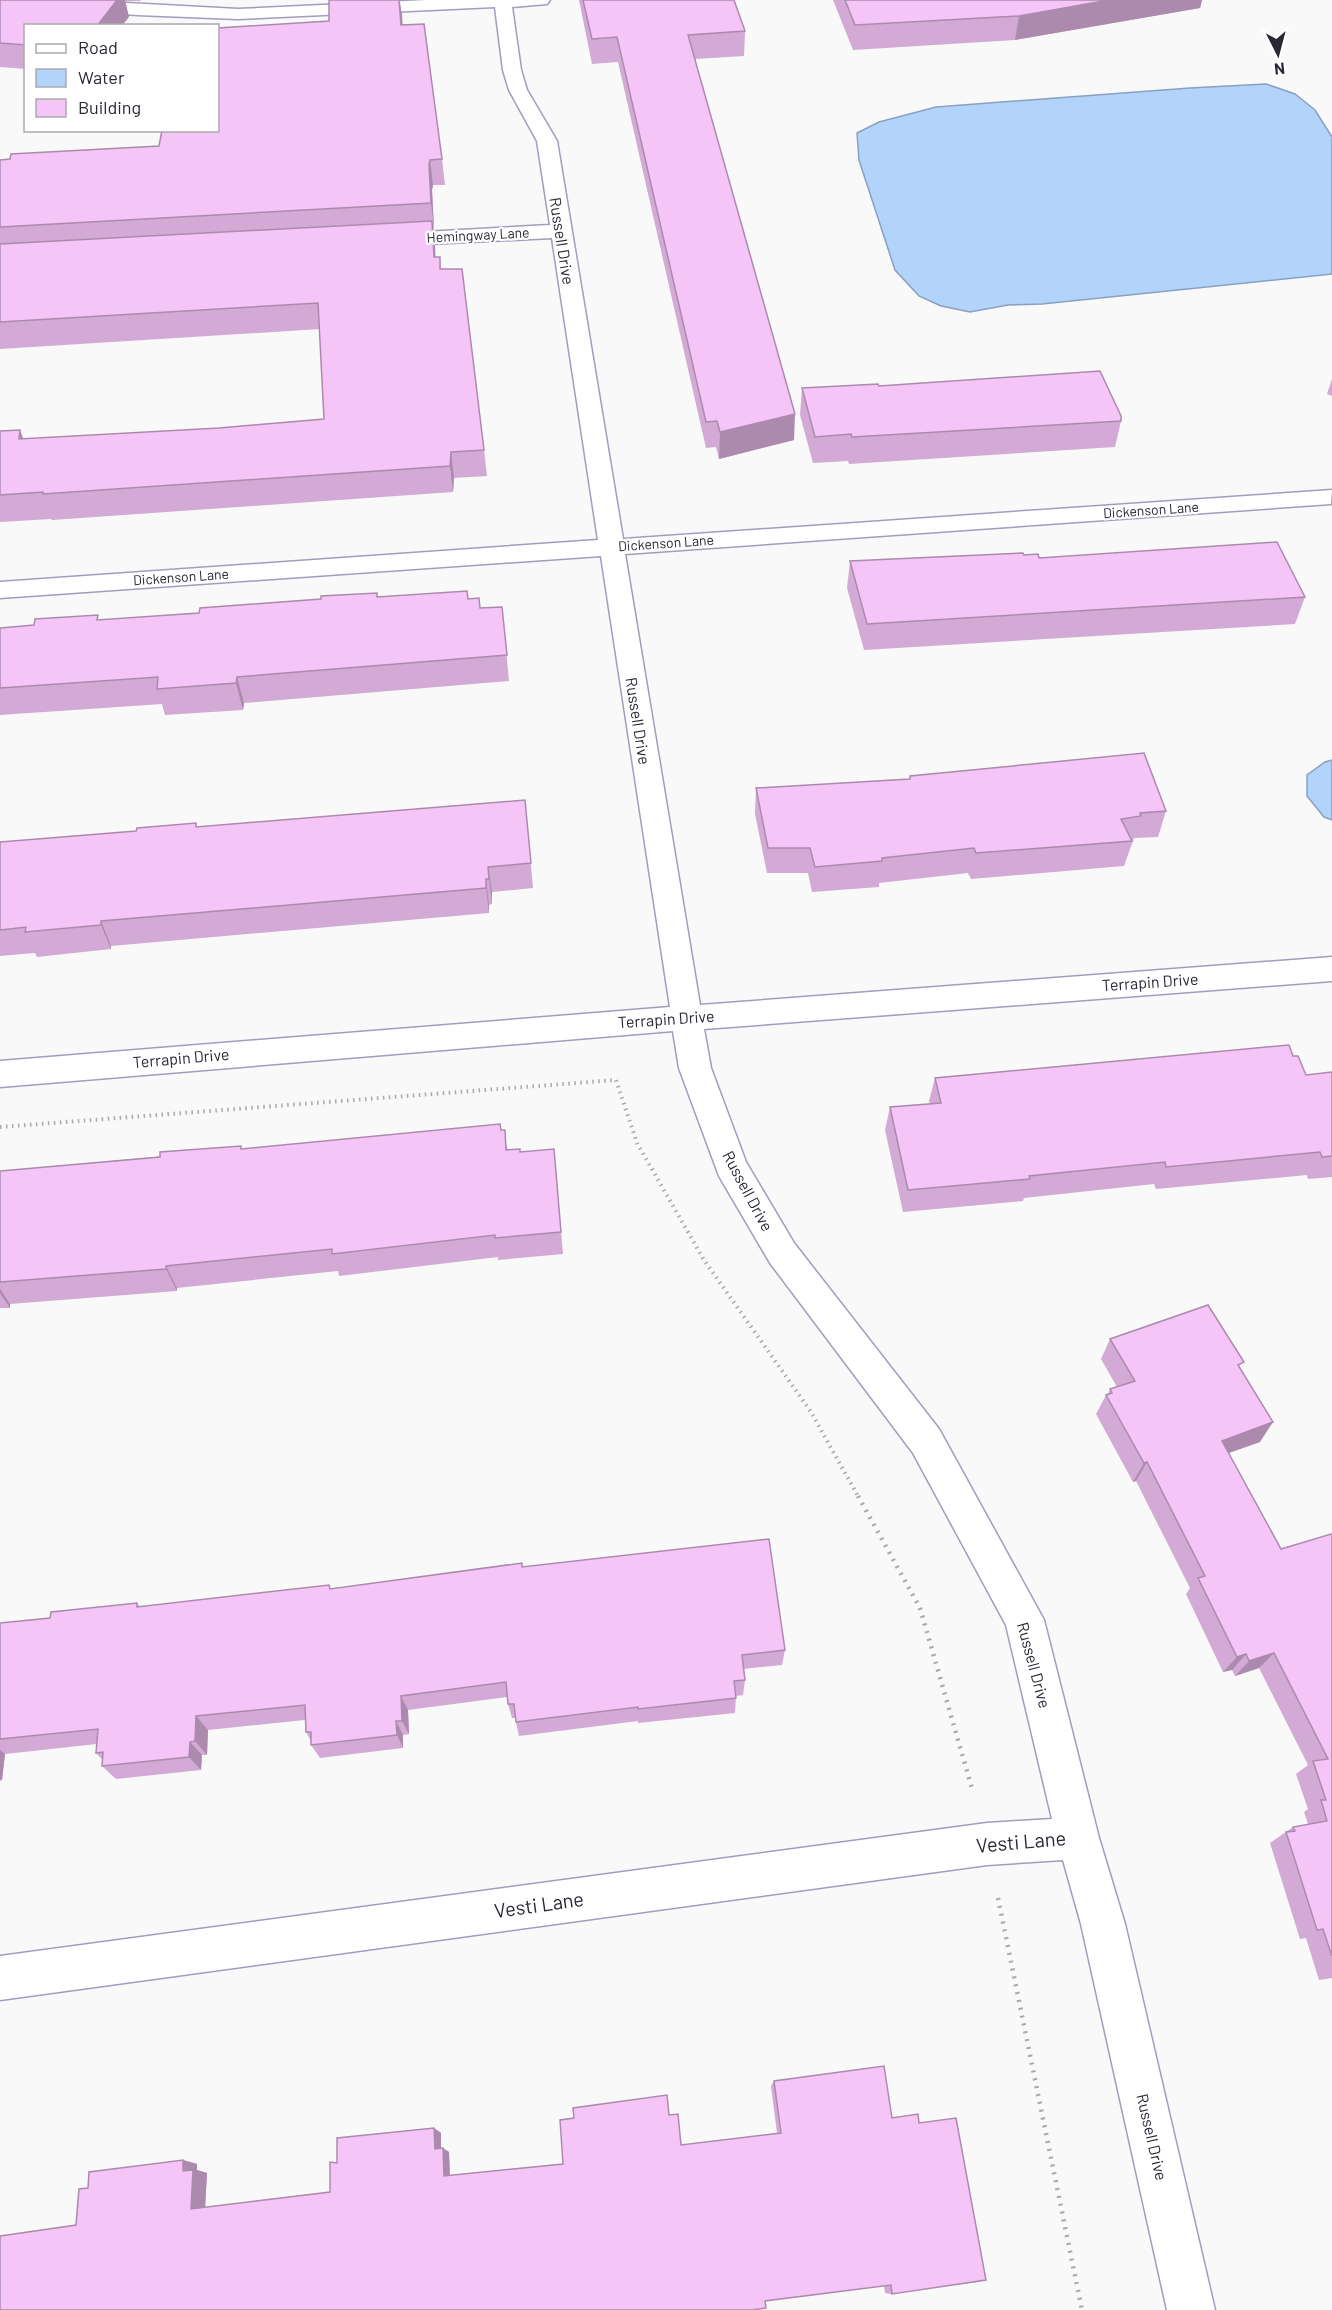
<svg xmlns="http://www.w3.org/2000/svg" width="1332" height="2310" font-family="Barlow,sans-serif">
<rect width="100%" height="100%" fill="#f9f9f9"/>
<g fill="#b2d4fb" stroke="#89a0c0" stroke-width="1.5">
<path d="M1266,84L1295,94L1315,110L1332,137V274L1042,304L1008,305L970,312L941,306L919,296L895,270L859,160L857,133L879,122L936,107L1190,88Z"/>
<path d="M1332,760V820L1324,817L1307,796V775L1325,762Z"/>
</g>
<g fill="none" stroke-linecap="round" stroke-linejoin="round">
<defs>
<path id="street" d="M0,0H72L238,9L427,0H550L547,4L512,7L521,70L527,90L557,141L623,539L1332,490L1331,504L625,554L700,1005L1332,957V981L704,1029L711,1068L746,1162L794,1243L939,1429L1044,1620L1099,1838L1125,1924L1215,2310H1167L1081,1924L1063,1860L987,1865L0,2000V1956L987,1823L1052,1819L1006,1625L913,1453L770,1263L719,1176L679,1068L673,1031L0,1087V1061L670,1007L601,556L0,598V582L598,540L552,238L388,246L381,244L378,240L381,236L388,234L550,225L537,141L509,90L503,70L495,7L238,19L137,15L0,5Z"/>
</defs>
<use href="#street" stroke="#a29cbe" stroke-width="3"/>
<path stroke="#a8a8ad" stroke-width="4" stroke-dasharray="1.5 4.5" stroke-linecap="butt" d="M0,1127L616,1080L637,1143L704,1260L811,1412L859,1498"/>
<g stroke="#a8a8ad" stroke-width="4.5" stroke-dasharray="2 6" stroke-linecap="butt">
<path d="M858,1496L920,1608L973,1792"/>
<path d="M998,1898L1082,2310"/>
</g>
<use href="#street" fill="#fff" fill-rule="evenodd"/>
</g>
<g fill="#d3a9d5">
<path d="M0,0H141L140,1H125L129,17L26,26V69L0,67Z"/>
<path d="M329,0H400L402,25L442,159L445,185H433L432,190L434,229H433L435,257H440L441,269L484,450L487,476L454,478L453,492L52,520L51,519L0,522V431L23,439L219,428L324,419L320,329L0,349V160L159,146L329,21Z"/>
<path d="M579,0H734L745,31L744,56L695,59L794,440L719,459L716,447L706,448L618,62L592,64Z"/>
<path d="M833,0H1202L1200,8L1015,40L853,50Z"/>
<path d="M1332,379V396L1327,394Z"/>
<path d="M879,386L1121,421L1115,447L849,464L848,461L813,463L800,415L802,388Z"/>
<path d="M1024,555L1039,558L1305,597L1295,624L864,650L847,588L850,561Z"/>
<path d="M378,597L468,599L480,608L502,607L509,681L244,703L243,710L165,715L162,704L0,715V628L199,613Z"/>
<path d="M910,776L1166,811L1158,837L1134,838L1124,866L971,879L968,873L879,883V887L812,892L808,873H767L755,814L756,788L909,779Z"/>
<path d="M525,800L533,888L492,892V904L489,905V913L111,946V949L37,957L35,953L0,956V842L197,827Z"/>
<path d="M1293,1056L1306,1075L1332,1072V1177L1308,1179L1307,1175L1156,1189L1154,1184L1024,1198L1023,1201L903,1212L885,1130L890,1107L930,1104L929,1101L935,1078Z"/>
<path d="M501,1130L508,1150L521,1152L554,1149L563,1254L498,1260V1257L339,1276L338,1271L177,1288V1291L10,1304V1308H0V1171L242,1149Z"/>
<path d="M1110,1339L1240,1368L1260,1442L1228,1453L1281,1549L1332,1535V1978L1319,1980L1306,1938L1300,1939L1270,1843L1293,1827L1308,1824L1304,1812L1308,1809L1296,1774L1308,1765L1259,1668L1235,1676L1232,1670L1223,1672L1186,1594L1190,1588L1136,1481L1133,1482L1096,1414L1106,1395L1108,1394L1110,1389L1117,1387L1101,1359Z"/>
<path d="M523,1567L785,1650L782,1665L743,1669L745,1680L743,1695L736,1696L735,1713L638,1723V1721L519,1736L515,1718H512L508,1704L507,1697L408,1710L409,1734L403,1735V1748L320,1758L311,1745V1741L306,1732L305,1720L208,1730L207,1755H202L201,1770L116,1779L102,1766V1759L96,1753L97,1744L5,1754L2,1780L0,1781V1623L50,1618L137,1603L140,1607L330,1589Z"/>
<path d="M884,2066L892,2294L885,2293L884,2285L765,2301L76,2225L88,2188L183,2160L197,2164V2170L207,2173L205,2207L330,2192L337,2163L434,2128L441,2133V2148L449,2152L450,2175L563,2164L669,2115L681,2145L777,2133L771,2086L774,2081Z"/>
</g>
<g fill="#ac8aae">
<path d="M117,0H125L129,17L122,26H97Z"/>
<path d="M399,0L402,14L404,50L401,25Z"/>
<path d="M1109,0H1202L1200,8L1015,40L1019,16Z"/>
<path d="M430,160L433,185L432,190L434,229L431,203L429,164Z"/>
<path d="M432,221L435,247L437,283L434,257Z"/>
<path d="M795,414L794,440L719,459L720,432Z"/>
<path d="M20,430L30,457L19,439Z"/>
<path d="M451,452L454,478L453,492L450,466Z"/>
<path d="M237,677L244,703L243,710L236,683Z"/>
<path d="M488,867L492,892V904L489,879Z"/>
<path d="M486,879L489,905V913L486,888Z"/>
<path d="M101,921L111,946V949L101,925Z"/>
<path d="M166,1266L177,1288V1291L166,1269Z"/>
<path d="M0,1289L10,1304V1308L0,1293Z"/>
<path d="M1273,1422L1260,1442L1209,1460L1222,1441Z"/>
<path d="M1147,1462L1136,1481L1133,1482L1144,1463Z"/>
<path d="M1274,1653L1259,1668L1235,1676L1249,1661Z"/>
<path d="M1246,1654L1232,1670L1223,1672L1237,1657Z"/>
<path d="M401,1696L408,1710L409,1734L402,1721Z"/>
<path d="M196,1716L208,1730L207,1755L195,1741Z"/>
<path d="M396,1721L403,1735V1748L397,1735Z"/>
<path d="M190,1742L202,1755L201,1770L189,1757Z"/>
<path d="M0,1750L5,1754L2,1780L0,1779Z"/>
<path d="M434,2128L441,2133V2153L435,2149Z"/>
<path d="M443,2148L449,2152L450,2179L444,2176Z"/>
<path d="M183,2160L197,2164V2170L207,2173L205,2210L191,2209L183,2171Z"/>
</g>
<g fill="#f5c5f8" stroke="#ac8aae" stroke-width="1.5">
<path d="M0,0H117L97,26H26V45L0,43Z"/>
<path d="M329,0H399L401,25L424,24L442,159L430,160L429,164L431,203L0,227V160L10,159L11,154L159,146L162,130H218V28L329,21Z"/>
<path d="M583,0H734L745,31L688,35L795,414L720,432L717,421L706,422L617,37L592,39Z"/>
<path d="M845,0H1109L1019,16L855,25Z"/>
<path d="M432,221L434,257H440V269H462L484,450L451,452L450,466L43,494V492L0,495V431L20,430L19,439L219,428L324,419L318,303L0,322V244Z"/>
<path d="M1100,371L1121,416V421L852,437L851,434L815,437L802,388L878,384L879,386Z"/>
<path d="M1277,542L1305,597L867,624L850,561L1023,553L1024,555L1038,554L1039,558Z"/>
<path d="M467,591L468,599L479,598L480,608L502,607L507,655L237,677L236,683L157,689L158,677L0,688V628L34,625L35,619L98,615L97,620L199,613L200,608L321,599V596L377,593V597Z"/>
<path d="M1144,753L1166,811L1140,813L1141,816L1121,819L1132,841L976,853L974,848L882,858V861L815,867L810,848H768L756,788L910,779V776Z"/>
<path d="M525,800L531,863L488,867L489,879H486V888L101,921V925L25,932L26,927L0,930V842L136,831L137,828L196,823V827Z"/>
<path d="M1289,1045L1293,1056H1298L1306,1075L1332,1072V1156L1322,1157L1320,1152L1166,1167L1165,1162L1029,1176L1030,1179L908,1190L890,1107L941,1103L935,1078Z"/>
<path d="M500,1124L501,1130H505L506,1150L520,1149V1152L554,1149L561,1232L495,1238V1235L332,1254V1249L166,1266V1269L0,1282V1171L160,1157V1152L241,1146V1149Z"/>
<path d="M1208,1305L1244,1362L1238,1365L1273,1422L1222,1441L1281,1549L1331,1534L1332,1535V1956L1323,1929L1317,1930L1286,1832L1295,1831L1293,1827L1327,1821L1321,1800H1326L1313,1761L1328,1759L1274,1653L1249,1661L1246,1654L1237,1657L1198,1578L1205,1576L1147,1462L1144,1463L1106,1395L1112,1393L1110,1389L1135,1381L1110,1339Z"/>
<path d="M769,1539L785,1650L742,1655L745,1680L734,1681L736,1698L638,1709V1707L516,1722L514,1704H508L506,1682L401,1696L402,1721H396L397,1735L311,1745V1732H306L305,1705L196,1716L195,1741L190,1742L189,1757L102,1766L103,1752L96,1753L98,1729L0,1739V1623L50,1618L51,1612L137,1603V1607L329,1585L330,1589L522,1563V1567Z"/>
<path d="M884,2066L892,2118L918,2114L919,2123L956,2118L986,2280L892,2294L891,2285L765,2301L766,2308L752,2310H0V2236L76,2225L79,2189L88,2188L89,2172L183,2160V2171L193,2170L191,2209L330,2192V2162L337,2163V2138L434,2128L435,2149L443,2148L444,2176L563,2164L560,2120L574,2118L573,2108L667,2095L669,2115L678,2114L681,2145L781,2133L774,2081Z"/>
</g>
<g text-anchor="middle" stroke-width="4.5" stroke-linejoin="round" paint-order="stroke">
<g font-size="14" fill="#2a2835" stroke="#fff">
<text transform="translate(478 235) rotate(-3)" y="5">Hemingway Lane</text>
<text transform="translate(1151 510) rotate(-4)" y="5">Dickenson Lane</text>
<text transform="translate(666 543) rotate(-4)" y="5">Dickenson Lane</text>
<text transform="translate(181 577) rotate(-4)" y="5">Dickenson Lane</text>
</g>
<g font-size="16" fill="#2a2835" stroke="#fff">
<text transform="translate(562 241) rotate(81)" y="6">Russell Drive</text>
<text transform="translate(638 721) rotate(81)" y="6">Russell Drive</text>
<text transform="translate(1150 982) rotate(-4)" y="6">Terrapin Drive</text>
<text transform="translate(666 1019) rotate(-4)" y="6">Terrapin Drive</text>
<text transform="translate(181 1058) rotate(-5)" y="6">Terrapin Drive</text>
<text transform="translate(748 1191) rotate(62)" y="6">Russell Drive</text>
<text transform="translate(1034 1665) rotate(75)" y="6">Russell Drive</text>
<text transform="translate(1152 2137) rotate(77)" y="6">Russell Drive</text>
</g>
<g font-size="20" fill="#2a2835" stroke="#fff">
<text transform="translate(1021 1842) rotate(-5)" y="7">Vesti Lane</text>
<text transform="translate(539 1905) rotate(-8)" y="7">Vesti Lane</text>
</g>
</g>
<rect x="24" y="24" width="195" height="108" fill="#ffffff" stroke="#aaa9ae" stroke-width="1.5"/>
<rect x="36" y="44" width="30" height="9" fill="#ffffff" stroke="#aaa9ae" stroke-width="1.5"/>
<text x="78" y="54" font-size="18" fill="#2a2835">Road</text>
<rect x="36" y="69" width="30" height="18" fill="#b2d4fb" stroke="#aaa9ae" stroke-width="1.5"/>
<text x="78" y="84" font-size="18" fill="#2a2835">Water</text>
<rect x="36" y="99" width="30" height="18" fill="#f5c5f8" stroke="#aaa9ae" stroke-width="1.5"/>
<text x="78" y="114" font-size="18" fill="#2a2835">Building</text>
<g transform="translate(1278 54) rotate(174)" stroke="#ffffff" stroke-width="4.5" paint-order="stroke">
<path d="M0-4.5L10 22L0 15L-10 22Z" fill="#2a2835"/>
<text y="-9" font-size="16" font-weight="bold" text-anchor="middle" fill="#2a2835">N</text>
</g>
</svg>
